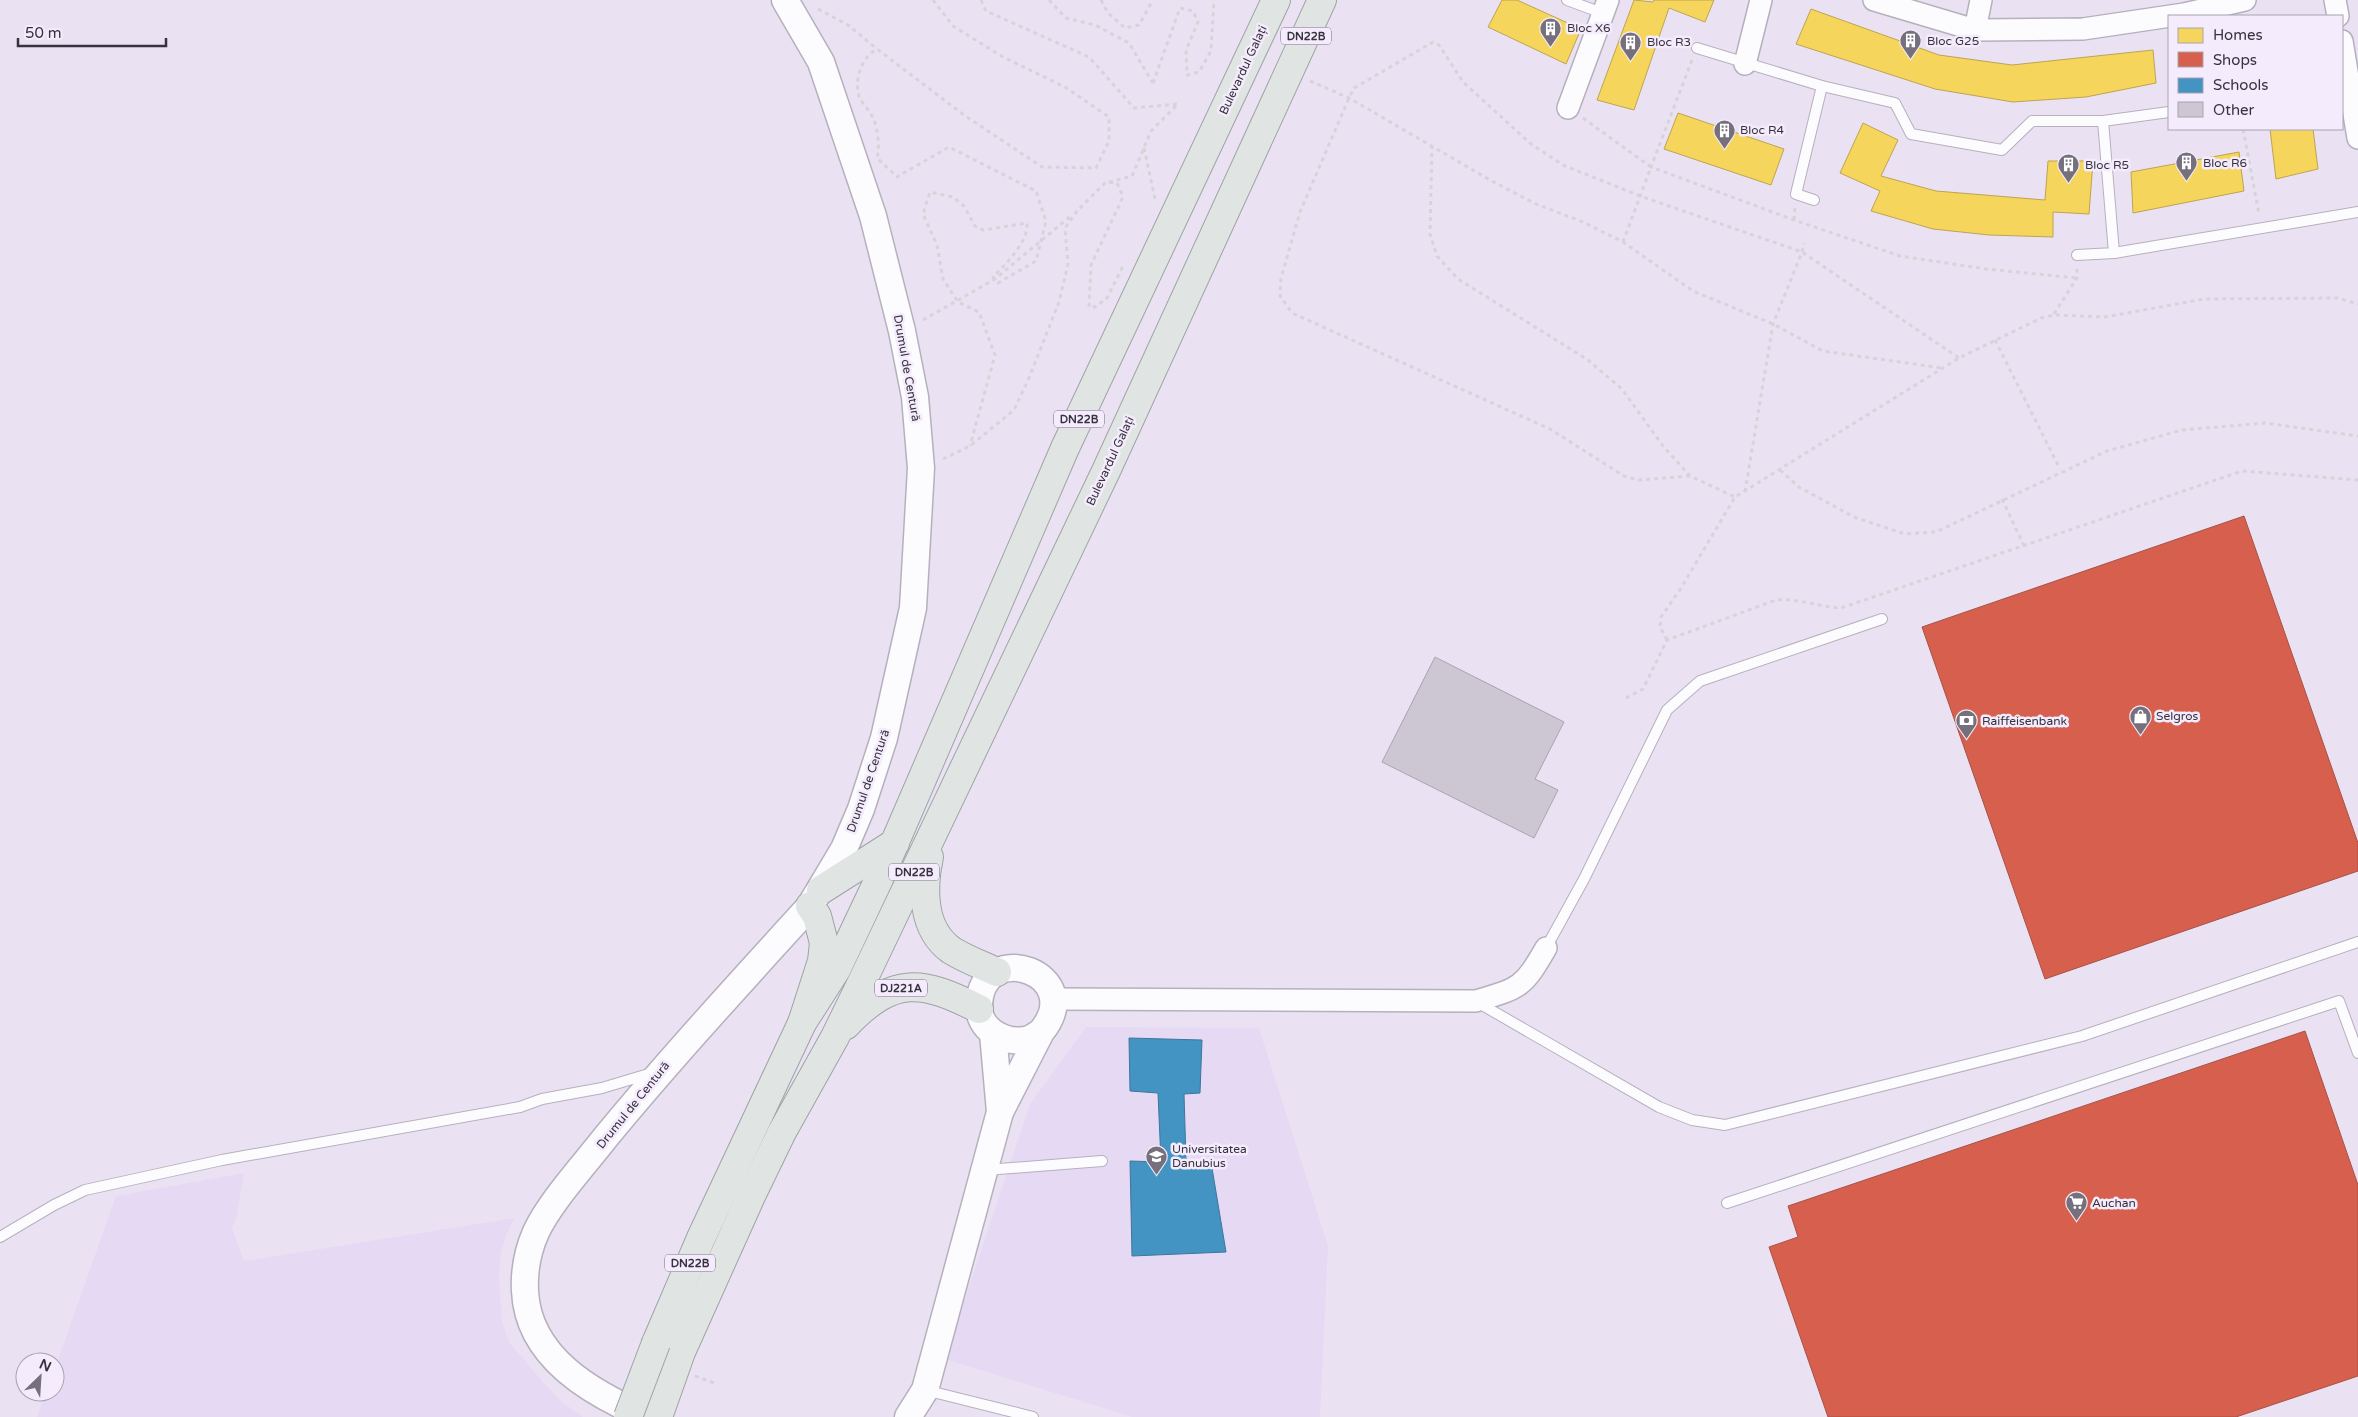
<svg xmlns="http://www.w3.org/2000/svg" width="2358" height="1417" font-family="'Varela Round',sans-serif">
<rect width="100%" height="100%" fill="#eae2f3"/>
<g fill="#e6d9f4">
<path d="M1086,1027L1259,1028L1328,1246L1320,1417H1132L945,1359L1030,1104Z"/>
<path d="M244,1173L236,1219L232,1228L244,1261L515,1218L506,1235L501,1253L499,1276L502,1322L509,1342L544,1383L562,1402L583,1417H37L46,1392H55V1368L116,1196Z"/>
</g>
<g fill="#f6d55c" stroke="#bda453">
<path d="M1502,0H1517L1581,29L1566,64L1488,27Z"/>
<path d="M1634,0L1653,2L1654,0H1714L1705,22L1669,8L1634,110L1597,100Z"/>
<path d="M1811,9L1939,55L2012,65L2153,50L2156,83L2086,97L2013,102L1935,89L1796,44Z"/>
<path d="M1678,113L1784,149L1771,185L1664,149Z"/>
<path d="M1863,123L1898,140L1881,176L1936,191L2045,200L2048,161H2093L2089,214L2053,212V237L1989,235L1933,229L1871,211L1880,191L1840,173Z"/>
<path d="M2270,129H2313L2318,169L2276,179Z"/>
<path d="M2239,152L2244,191L2133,213L2131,172Z"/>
</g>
<g fill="#d6604d" stroke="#a65248">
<path d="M2244,516L2358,843V871L2045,979L1922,627Z"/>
<path d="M2305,1031L2358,1185V1376L2236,1417H1828L1769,1247L1798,1237L1788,1206Z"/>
</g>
<path fill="#4393c3" stroke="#3f769b" d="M1129,1038L1202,1040L1200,1093L1184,1094L1186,1161L1211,1162L1226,1252L1132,1256L1130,1161L1161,1162L1158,1093L1130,1091Z"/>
<path fill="#cdc7d4" stroke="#a9a3af" d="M1435,657L1564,722L1535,779L1558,790L1534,838L1382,762Z"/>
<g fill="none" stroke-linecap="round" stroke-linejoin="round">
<defs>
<g id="service">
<path d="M1567,0L1602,13"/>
<path d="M1697,48L1822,86L1796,194L1814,200"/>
<path d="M1822,86L1895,103L1911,134L2002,150L2032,121H2103"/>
<path d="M2114,253L2358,212"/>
<path d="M2077,255L2114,253L2103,121L2169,112"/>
<path d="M1546,948L1584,879L1667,710L1700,681L1882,619"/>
<path d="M1477,1002L1659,1107L1692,1120L1725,1125L2082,1036L2358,942"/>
<path d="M986,1170L1102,1161"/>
<path d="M1727,1203L2339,1001L2358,1053"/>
<path d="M0,1237L54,1205L85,1190L222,1160L520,1107L542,1099L602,1088L652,1073"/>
<path d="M925,1390L1033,1417"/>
</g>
<g id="minor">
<path d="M1874,0L1975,30L2083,29L2184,14L2245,0"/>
<path d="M2335,0L2338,16"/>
<path d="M1975,30L1981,0"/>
<path d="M2342,41L2358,138"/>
<path d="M1745,64L1761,0"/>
<path d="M1568,108L1608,0"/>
<path d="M1053,999L1476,1001C1520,988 1523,988 1546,948"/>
</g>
<g id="tertiary">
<path d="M993,1033L1000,1112"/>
<path d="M647,1417C593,1394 528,1358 525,1291C524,1272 528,1250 536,1232C550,1202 584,1165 605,1138C671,1058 740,983 810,906L844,849L861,809L884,738L913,608L921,468L915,397L902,331L873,216L821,62L785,0"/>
<path d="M908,1417L925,1390L1000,1112L1041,1032C1089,974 982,936 979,1005C978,1029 1003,1043 1024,1040C1030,1040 1036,1035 1041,1032"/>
</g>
<g id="primary">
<path d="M929,857C922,889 922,929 951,950C965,959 982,965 997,972"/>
<path d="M821,890L895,843"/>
<path d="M802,1023L836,970L879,879L1065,448L1276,0"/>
<path d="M846,1025C894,975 922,980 979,1009"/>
<path d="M656,1343L701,1238L802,1023L822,961L824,943L817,916L810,906"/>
<path d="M658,1417L681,1352L751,1196L782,1132L835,1037L860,986L1106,471L1322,0"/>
</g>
</defs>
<use href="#service" stroke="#b6b0bd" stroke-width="12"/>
<use href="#minor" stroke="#b6b0bd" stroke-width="24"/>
<use href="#tertiary" stroke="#b6b0bd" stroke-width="29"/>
<use href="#primary" stroke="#9ea3a4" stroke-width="30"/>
<g stroke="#d6d4d9" stroke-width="3" stroke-dasharray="4 4" stroke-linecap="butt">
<path d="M933,0L953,26L1003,57L1065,87L1109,117V141L1096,168L1042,167L964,115L877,49C862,57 854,79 859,96C861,103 869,109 872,116C878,127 880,146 877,158L897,177L949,147L1036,191L1046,221L1036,261L998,283L993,277C1005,265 1029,241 1027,223L983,230L975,226L964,206L953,197L930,192L923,214L937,245L943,279L958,302L979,312L995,355L970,446"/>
<path d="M981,0L986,11L1089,57L1134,108L1178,104L1151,131L1132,176L1106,183"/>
<path d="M1049,0L1066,18L1095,25L1129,43L1153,83"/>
<path d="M1101,0L1108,13L1125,28L1139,25L1153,0"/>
<path d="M818,9L848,25L877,49"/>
<path d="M1692,60L1651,167L1794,220L1900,256L1986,269L2077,278"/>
<path d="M1310,81L1349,98L1490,180L1536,204L1583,222L1623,242L1693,291L1773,324L1823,351L1942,368"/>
<path d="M1153,83L1180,8L1193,11L1198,22L1186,50L1187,75L1199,72L1211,51L1214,0"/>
<path d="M1583,118L1651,167L1623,242"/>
<path d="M2243,129L2259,214"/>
<path d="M1432,145L1430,234L1437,256L1458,279L1588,360L1622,389L1663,446L1690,476L1735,497"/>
<path d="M1144,148L1155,199"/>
<path d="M1794,220L1795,208"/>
<path d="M2054,314L2077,278V269"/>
<path d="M923,320L995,279L1072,215"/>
<path d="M1995,340L2060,469"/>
<path d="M943,459L970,446L1014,410L1029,378L1059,302L1068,264L1065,228L1077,211L1106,182L1117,183L1123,197L1091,265L1089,307H1095L1107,298L1123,266"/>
<path d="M1780,470L1799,487L1854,517L1905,534L1936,532L2107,451L2182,430L2265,423L2358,436"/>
<path d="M1690,476L1639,480L1624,476L1550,429L1292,313L1280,296L1281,278L1300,212L1349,98L1354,88L1433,42L1439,45L1463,82L1531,144L1563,165L1640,196L1802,252L1959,358"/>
<path d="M1745,492L1773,324L1802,252L1804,243"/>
<path d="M2002,499L2024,546"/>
<path d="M1667,640L1660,627L1661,617L1681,588L1735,497L1959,358L2041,318L2054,315L2105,317L2204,299L2338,298L2358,304"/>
<path d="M1626,698L1643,689L1667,640L1776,600C1798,598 1819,607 1841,608L2242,471L2358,480"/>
<path d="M695,1376L717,1384"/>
</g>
<use href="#service" stroke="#fcfbfd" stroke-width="10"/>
<use href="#minor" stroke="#fcfbfd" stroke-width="21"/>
<use href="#tertiary" stroke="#fcfbfd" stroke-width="26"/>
<use href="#primary" stroke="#e0e4e2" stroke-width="28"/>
<defs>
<path id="primary-bridge" d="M628,1417L656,1343"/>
</defs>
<use href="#primary-bridge" stroke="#9ea3a4" stroke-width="30" stroke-linecap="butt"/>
<use href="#primary-bridge" stroke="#e0e4e2" stroke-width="28"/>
</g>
<defs>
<symbol id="building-pin" viewBox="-11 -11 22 30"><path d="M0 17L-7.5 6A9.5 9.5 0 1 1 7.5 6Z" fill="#76707d" stroke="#f4ecfd"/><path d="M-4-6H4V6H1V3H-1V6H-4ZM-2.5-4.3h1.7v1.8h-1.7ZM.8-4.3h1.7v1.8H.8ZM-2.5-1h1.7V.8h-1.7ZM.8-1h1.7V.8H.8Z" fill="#fff"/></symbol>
<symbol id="shop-pin" viewBox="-11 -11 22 30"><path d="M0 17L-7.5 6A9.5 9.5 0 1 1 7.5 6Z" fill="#76707d" stroke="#f4ecfd"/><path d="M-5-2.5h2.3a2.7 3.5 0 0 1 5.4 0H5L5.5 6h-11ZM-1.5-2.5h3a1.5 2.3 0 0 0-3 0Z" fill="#fff"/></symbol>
<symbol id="bank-pin" viewBox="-11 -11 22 30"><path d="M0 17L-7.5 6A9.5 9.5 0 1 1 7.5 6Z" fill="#76707d" stroke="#f4ecfd"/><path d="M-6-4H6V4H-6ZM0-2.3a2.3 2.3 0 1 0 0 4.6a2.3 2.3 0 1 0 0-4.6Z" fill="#fff"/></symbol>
<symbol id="university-pin" viewBox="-11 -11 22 30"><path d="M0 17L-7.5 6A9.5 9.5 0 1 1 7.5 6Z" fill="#76707d" stroke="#f4ecfd"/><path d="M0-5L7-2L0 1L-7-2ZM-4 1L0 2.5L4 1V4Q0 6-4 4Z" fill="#fff"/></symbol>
<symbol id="supermarket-pin" viewBox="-11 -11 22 30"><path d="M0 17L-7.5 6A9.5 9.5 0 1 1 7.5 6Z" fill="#76707d" stroke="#f4ecfd"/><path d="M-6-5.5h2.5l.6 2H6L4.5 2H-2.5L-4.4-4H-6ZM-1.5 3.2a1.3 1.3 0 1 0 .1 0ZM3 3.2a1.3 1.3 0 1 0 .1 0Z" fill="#fff"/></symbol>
</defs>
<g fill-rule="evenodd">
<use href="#building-pin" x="1538" y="16" width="25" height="34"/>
<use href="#building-pin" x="1898" y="28" width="25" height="34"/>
<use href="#building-pin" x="1618" y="30" width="25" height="34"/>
<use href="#building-pin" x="1712" y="118" width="25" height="34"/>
<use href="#building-pin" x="2174" y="150" width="25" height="34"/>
<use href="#building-pin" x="2056" y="152" width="25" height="34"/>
<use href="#shop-pin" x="2128" y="704" width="25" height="34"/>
<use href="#bank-pin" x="1954" y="708" width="25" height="34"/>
<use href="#university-pin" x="1144" y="1144" width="25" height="34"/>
<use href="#supermarket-pin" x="2064" y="1190" width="25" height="34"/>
</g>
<g text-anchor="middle" stroke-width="5" stroke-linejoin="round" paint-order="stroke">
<g fill="#f4ecfd" stroke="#706a77" stroke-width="1">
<rect x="1281" y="27.5" width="50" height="17" rx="4"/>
<rect x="1054" y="410.5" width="50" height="17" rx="4"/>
<rect x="889" y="863.5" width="50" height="17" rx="4"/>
<rect x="875" y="979.5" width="52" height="17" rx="4"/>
<rect x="665" y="1254.5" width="50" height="17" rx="4"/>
</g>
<g font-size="11" font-weight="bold" fill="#37323d">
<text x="1306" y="40">DN22B</text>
<text x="1079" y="423">DN22B</text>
<text x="914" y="876">DN22B</text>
<text x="901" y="992">DJ221A</text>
<text x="690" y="1267">DN22B</text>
</g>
<g font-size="12" fill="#37323d" stroke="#f4ecfd" text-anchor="start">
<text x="1567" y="32">Bloc X6</text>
<text x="1927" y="45">Bloc G25</text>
<text x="1647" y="46">Bloc R3</text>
<text x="1740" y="134">Bloc R4</text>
<text x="2203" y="167">Bloc R6</text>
<text x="2085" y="169">Bloc R5</text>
<text x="2156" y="720">Selgros</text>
<text x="1982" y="725">Raiffeisenbank</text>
<text x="1172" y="1153">Universitatea<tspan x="1172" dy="14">Danubius</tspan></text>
<text x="2092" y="1207">Auchan</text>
</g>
<g font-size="12" fill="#37323d" stroke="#f4ecfd">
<text transform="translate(1243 70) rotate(-65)" y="4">Bulevardul Galați</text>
<text transform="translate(907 368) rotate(80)" y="4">Drumul de Centură</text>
<text transform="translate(1110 461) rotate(-65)" y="4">Bulevardul Galați</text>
<text transform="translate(868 781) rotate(-71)" y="4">Drumul de Centură</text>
<text transform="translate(633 1105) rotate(-51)" y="4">Drumul de Centură</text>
</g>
</g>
<rect x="2168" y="15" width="175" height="115" fill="#f4ecfd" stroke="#a8a2b0"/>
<rect x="2178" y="28" width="25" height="15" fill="#f6d55c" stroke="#a8a2b0"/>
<text x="2213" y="40" font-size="15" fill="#37323d">Homes</text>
<rect x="2178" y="52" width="25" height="15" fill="#d6604d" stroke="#a8a2b0"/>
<text x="2213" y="65" font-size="15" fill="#37323d">Shops</text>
<rect x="2178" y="78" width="25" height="15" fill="#4393c3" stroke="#a8a2b0"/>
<text x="2213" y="90" font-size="15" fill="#37323d">Schools</text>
<rect x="2178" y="102" width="25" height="15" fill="#cdc7d4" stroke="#a8a2b0"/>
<text x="2213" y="115" font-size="15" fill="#37323d">Other</text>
<g transform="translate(40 1377) rotate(25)"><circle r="24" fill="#f4ecfd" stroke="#a8a2b0"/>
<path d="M0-4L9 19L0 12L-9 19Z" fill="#76707d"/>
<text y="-8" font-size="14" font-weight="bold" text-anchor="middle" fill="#37323d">N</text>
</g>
<path d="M18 38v8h148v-8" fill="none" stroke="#37323d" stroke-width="2.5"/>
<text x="25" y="38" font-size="15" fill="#37323d" stroke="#f4ecfd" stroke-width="4" paint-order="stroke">50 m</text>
</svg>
